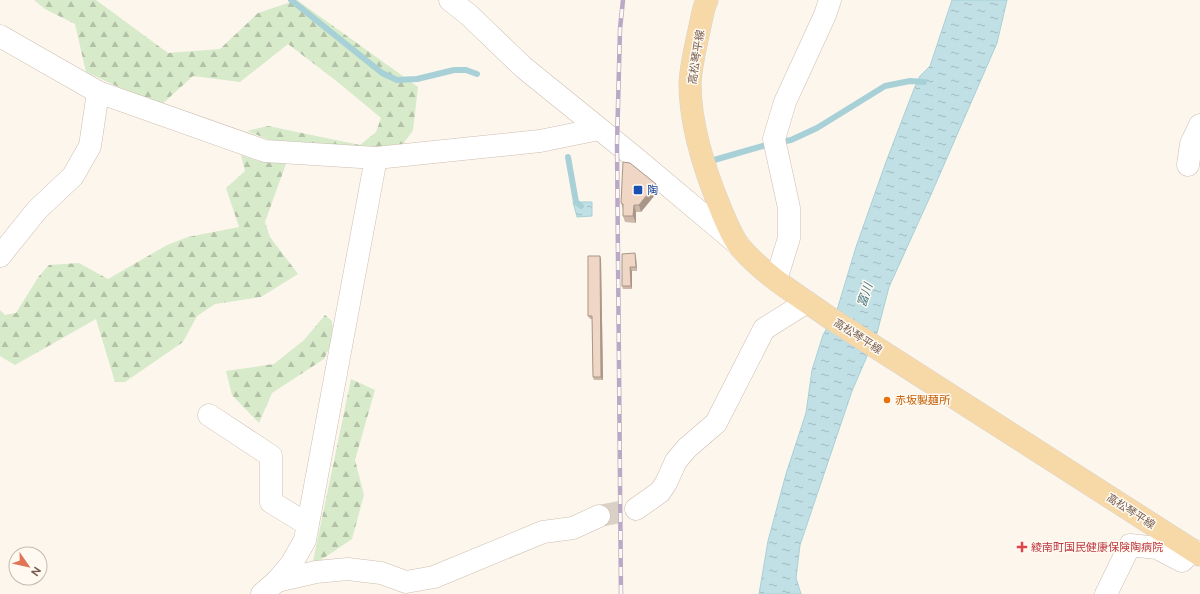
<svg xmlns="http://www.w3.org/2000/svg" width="1200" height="594" font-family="Figtree,'Noto Sans JP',sans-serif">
<defs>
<pattern id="forest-firs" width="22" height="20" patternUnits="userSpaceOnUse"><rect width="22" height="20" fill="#d7eaca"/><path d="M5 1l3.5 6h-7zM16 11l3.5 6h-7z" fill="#b3c1a6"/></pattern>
<pattern id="water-ripples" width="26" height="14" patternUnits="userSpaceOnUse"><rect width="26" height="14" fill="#c0e0e6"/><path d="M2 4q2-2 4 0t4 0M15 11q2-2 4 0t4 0" fill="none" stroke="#a1b9bd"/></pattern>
</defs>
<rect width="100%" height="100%" fill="#fcf6ec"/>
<g fill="url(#forest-firs)">
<path d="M34,0H96L168,53L220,49L258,13L297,0L418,87L413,130L401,147L363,150L277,143L247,131L268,126L360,145L376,132L381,118L339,83L288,44L240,82L193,76L160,106L86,72L75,24L45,9Z"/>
<path d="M241,155L258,161H287L265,222L270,237L298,274L261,297L215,304L197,316L183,342L125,382H115L96,319L15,365L0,356V310L5,315L16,313L39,276L49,265L79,263L108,279L167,245L188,237L239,227L226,188L245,171Z"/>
<path d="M325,315L332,321L333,340L324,359L272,393L259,423L232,395L226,371L274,364L304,340Z"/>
<path d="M351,379L375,390L355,460L364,495L352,539L312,566Z"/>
</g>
<g fill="url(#water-ripples)" stroke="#a7d0d7">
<path d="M952,0H1007L997,43L929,199L889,287L877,333L852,391L800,545L796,578L801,594H759L768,541L786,474L806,413L812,370L823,335L837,310L856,247L886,162L914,89L920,76L930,66Z"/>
<path d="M573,202H592V216L577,217Z"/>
</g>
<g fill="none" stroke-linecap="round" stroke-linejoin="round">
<g stroke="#a7d0d7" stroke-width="6">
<path d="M291,0L382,73L397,80L417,79L454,70H466L477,74"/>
<path d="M568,157L576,202L581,206"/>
<path d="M714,160L766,145L791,140L817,128L885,86L910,81L924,82"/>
</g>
<path stroke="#dbd0c5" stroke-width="22" stroke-dasharray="22 11" stroke-linecap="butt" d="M599,516L636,509"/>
<defs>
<g id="minor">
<path d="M450,0L469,15L523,67L633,156L739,245"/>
<path d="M0,36L98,92L265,151L376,158L540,141L599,129"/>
<path d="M1188,165L1191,144L1200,125"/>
<path d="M0,256L37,210L73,176L90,146L98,92"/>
<path d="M776,280L789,238V208L774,139L785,102L825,15L830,0"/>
<path d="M209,415L271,456V502L307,524"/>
<path d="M636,509L660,492L666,483L676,461L687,448L716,423L764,329L807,302"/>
<path d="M277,581L316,572L348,569L381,573L406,582L434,577L543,532L573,528L599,516"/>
<path d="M262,594L277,581L292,563L305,540L376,158"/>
<path d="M1106,594L1130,545L1157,548L1182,561L1193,550"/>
</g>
<path id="major" d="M707,0C703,8 702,18 700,26C696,45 691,64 690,83C690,127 705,172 722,212C727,224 732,237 740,247C765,276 799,296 830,318L1200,555"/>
</defs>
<use href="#minor" stroke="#cebeb1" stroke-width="23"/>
<use href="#major" stroke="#d9d2ce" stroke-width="23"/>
<use href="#minor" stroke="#fff" stroke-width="22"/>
<use href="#major" stroke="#f7d9a8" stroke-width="22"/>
<defs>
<path id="rail" d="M621,594L617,144L620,29L623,0"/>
</defs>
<use href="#rail" stroke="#b9a9c7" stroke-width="4.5"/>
<use href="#rail" stroke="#fefaf2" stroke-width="3" stroke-dasharray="9" stroke-linecap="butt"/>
</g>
<g fill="#ceb8a9">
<path d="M659,190L641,212H636V223L625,222L623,216V209L621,203Z"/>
<path d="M622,254L636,257L637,271H632V289H623L622,286Z"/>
<path d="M601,259L603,380H594L593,377L592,319H590L588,316Z"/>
</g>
<g fill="#a89689">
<path d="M656,184L659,190L641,212L639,205Z"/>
<path d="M634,205L636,212V223L633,216Z"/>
<path d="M635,253L636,257L637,271L636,267Z"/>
<path d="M600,256L601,259L603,380L601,377Z"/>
<path d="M630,267L632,271V289L631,286Z"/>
</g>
<g fill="#f0d6c4" stroke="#a89689">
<path d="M623,162L630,163L656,184L639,205H634L633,216H623V204L621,203Z"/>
<path d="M635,253L636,267H630L631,286H622V254Z"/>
<path d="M588,256H600L601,377H593L592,316H588Z"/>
</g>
<rect fill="#1a4fb4" stroke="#fefaf2" stroke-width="1.5" x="633" y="185" width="10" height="10" rx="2"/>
<circle fill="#e8710a" stroke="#fefaf2" stroke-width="1.5" cx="887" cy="400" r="4"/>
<path fill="#e0444e" stroke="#fefaf2" stroke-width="1.5" d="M1020 541h4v4h4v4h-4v4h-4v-4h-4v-4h4z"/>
<g text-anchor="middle" stroke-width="3" stroke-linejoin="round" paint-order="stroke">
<g font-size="11" fill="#775d4f" stroke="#fefaf2">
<text transform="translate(696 57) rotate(-81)" y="4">高松琴平線</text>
<text transform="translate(858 336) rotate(33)" y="4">高松琴平線</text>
<text transform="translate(1131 511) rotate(33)" y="4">高松琴平線</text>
</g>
<g font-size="11" fill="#164399" stroke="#fefaf2" text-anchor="start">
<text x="647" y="194">陶</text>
</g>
<g font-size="11" fill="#c56008" stroke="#fefaf2" text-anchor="start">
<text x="895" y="404">赤坂製麺所</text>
</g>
<g font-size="11" fill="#be3a42" stroke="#fefaf2" text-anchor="start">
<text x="1031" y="551">綾南町国民健康保険陶病院</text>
</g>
<g font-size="12" font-style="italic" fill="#467882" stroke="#fefaf2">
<text transform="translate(865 295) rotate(-72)" y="4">富川</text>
</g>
</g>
<g transform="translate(28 566) rotate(124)"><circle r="19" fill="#fefaf2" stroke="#c8bbb1"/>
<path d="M0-3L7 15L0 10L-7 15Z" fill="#e07557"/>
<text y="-6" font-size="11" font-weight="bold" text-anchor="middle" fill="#775d4f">N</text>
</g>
</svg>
